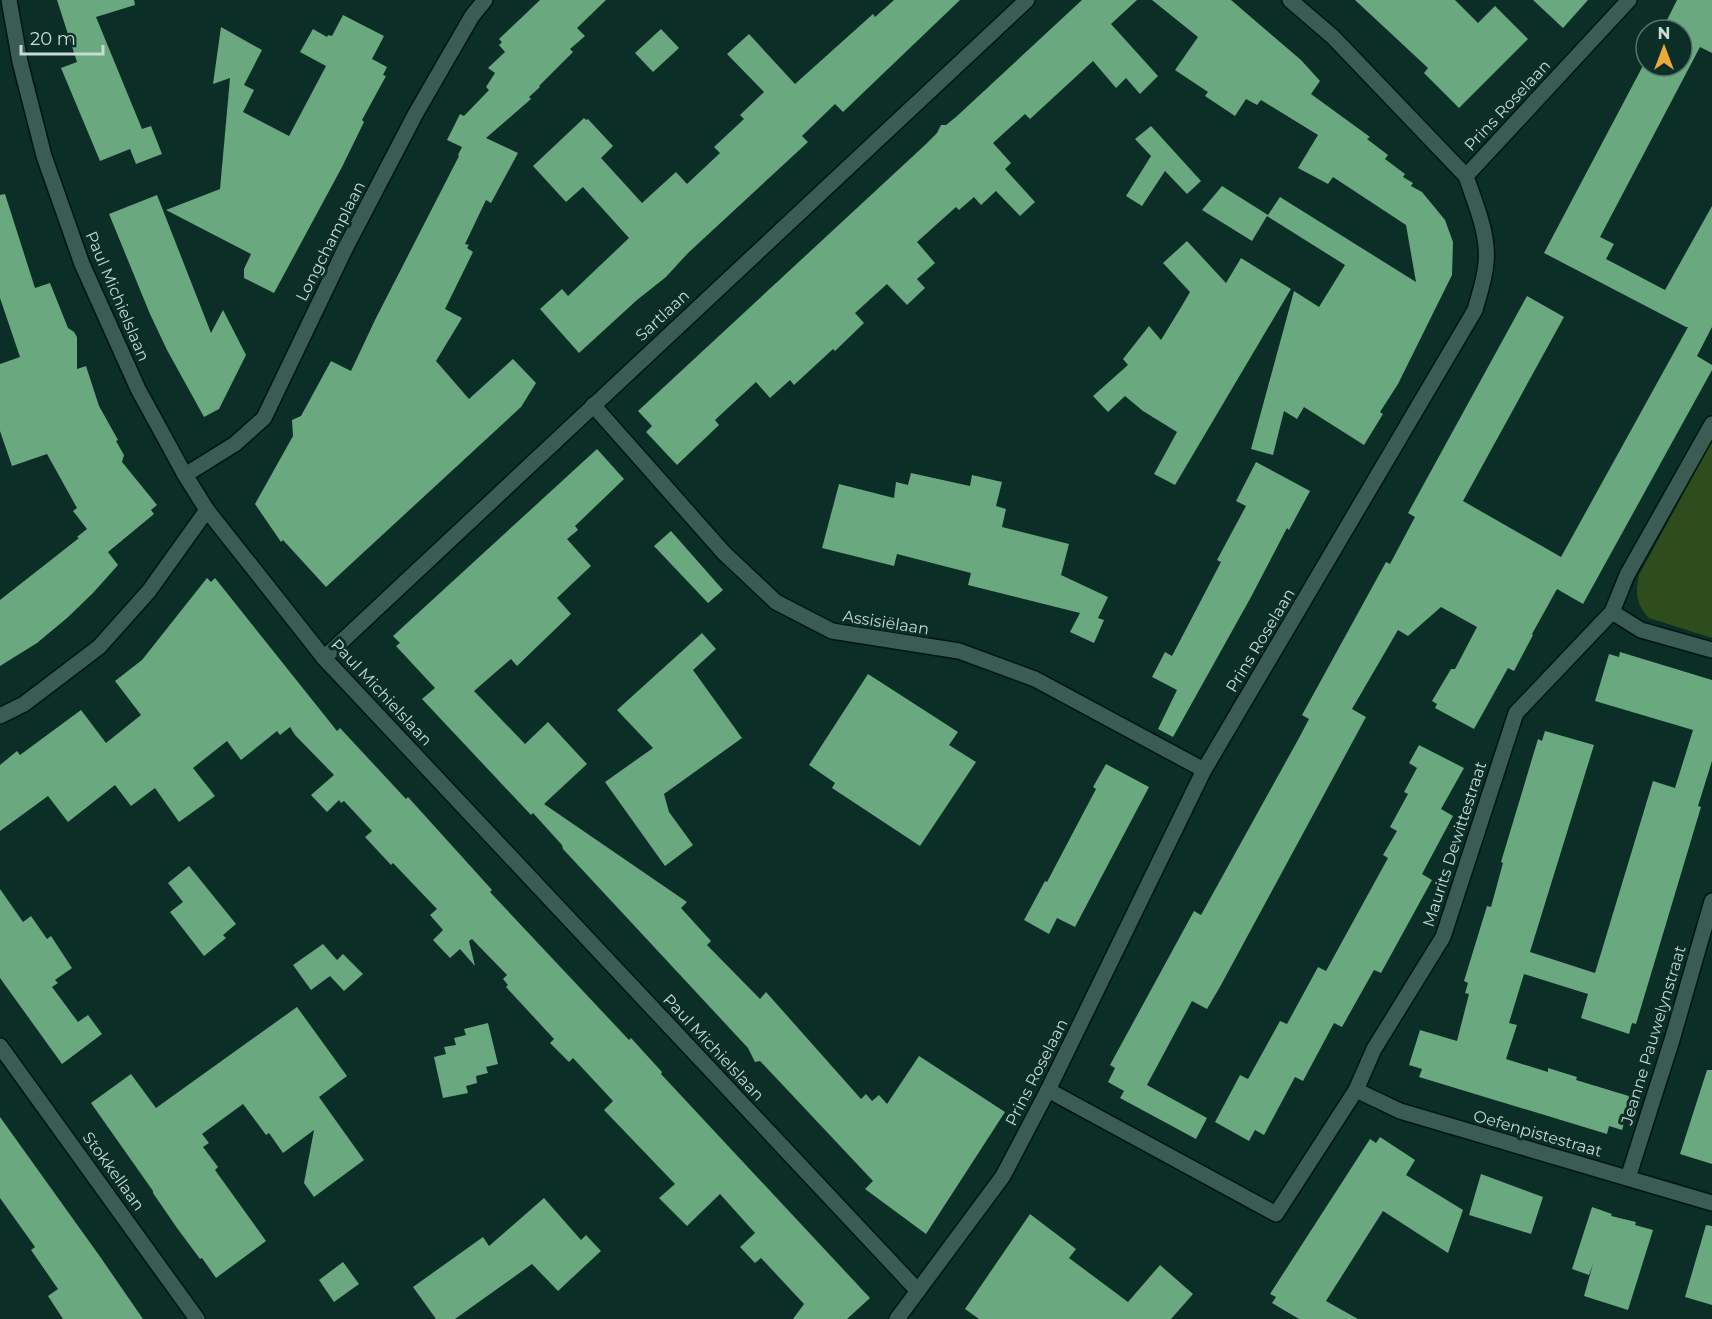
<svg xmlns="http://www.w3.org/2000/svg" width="1712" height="1319" font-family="Montserrat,sans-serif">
<rect width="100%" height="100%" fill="#0b2e26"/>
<path fill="#2f4c1d" d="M1712,441V638L1649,618C1636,605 1635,592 1639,575Z"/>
<g fill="#6aa87f">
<path d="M57,0H134L135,5L96,17L142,129L151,126L162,154L136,164L130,149L100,161L61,68L77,62Z"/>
<path d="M540,0H606L577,28L585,36L570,49L573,52L539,86L540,87L529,97L531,99L486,138L518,153L491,203L486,200L465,244L469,245L467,248L473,252L445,309L462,318L436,361L469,399L513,359L536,383L521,407L326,587L283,540L281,542L255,504L293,436L292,420L301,416L331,361L351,371L375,320L459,156L458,155L462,147L447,140L460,114L464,116L489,90L486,87L495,73L488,68L505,52L499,45L502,42L499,39Z"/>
<path d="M894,0H960L843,112L835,104L802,136L808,142L688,253L666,277L637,300L579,353L540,309L562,289L568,296L629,238L583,187L566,202L533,166L584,118L586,120L588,119L613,146L601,158L642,203L676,172L687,184L720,153L714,147L744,119L740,115L764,92L727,54L749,34L795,84L873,14L875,17Z"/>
<path d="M1082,0H1137L1111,24L1158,76L1140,94L1126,78L1116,88L1093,61L1030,119L1025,114L993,143L1011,163L1005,169L1035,202L1020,216L996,191L981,205L974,197L959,210L956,207L917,242L935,263L917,279L925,288L907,305L887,284L855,313L864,323L835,351L833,349L794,385L790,380L770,398L756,382L715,420L719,425L677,465L646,432L652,426L638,411L925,145L937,133L941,125H946L956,117Z"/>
<path d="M1152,0H1231L1301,60L1320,81L1311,94L1370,137L1367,139L1388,155L1385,159L1405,174L1403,177L1413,183L1411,186L1422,192L1445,220L1453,242L1452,275L1398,384L1380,412L1383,414L1364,445L1304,407L1297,419L1284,411L1273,455L1251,449L1294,291L1319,307L1345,265L1267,216L1252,241L1202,210L1222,186L1268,215L1280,197L1416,282L1406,225L1333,177L1328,184L1298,168L1318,135L1261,100L1257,105L1246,99L1235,116L1205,96L1208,92L1175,70L1198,37Z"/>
<path d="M1355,0H1455L1478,23L1495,6L1528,39L1459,108L1424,73L1428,68Z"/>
<path d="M1533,0H1588L1563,28Z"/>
<path d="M1677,0H1712V53L1700,47L1600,237L1614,244L1606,259L1665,290L1712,206V327L1697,356L1712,365V370L1583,604L1557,589L1532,634L1533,635L1514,671L1508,668L1474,729L1435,708L1437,704L1432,701L1451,669H1455L1477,627L1441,607L1408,636L1398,630L1352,709L1366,717L1221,985L1207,1009L1192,1001L1147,1085L1207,1118L1196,1139L1120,1098L1124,1091L1108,1082L1115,1068L1110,1065L1194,911L1201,915L1299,738L1309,719L1302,715L1386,562L1390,564L1415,517L1408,513L1527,296L1564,317L1463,501L1561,557L1688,327H1686L1544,253L1646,60V66H1682V30H1662Z"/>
<path d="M343,15L384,36L372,59L387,67L383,75L386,76L362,120L364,122L342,167L274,293L244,278V269L251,254L166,210L220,189L230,78L213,84L221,27L262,50L244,85L254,90L243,112L289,136L326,66L300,52L313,29L327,37L328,35L332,36Z"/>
<path d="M661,29L679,48L653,72L635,53Z"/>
<path d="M1151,126L1201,181L1187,194L1165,171L1142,206L1126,196L1151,156L1135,139Z"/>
<path d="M5,194L35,288L50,283L68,328L74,332L77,337V369L86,366L99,406L118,440L116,441L124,455L122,462L157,505L151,510L154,514L108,552L118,565L93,593L67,618L37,643L0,666V600L79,538L77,537L87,529L73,511L77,508L47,454L12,466L0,431V364L20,357L0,298V195Z"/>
<path d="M157,195L211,333L223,310L246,355L219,409L204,417L167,350L150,314L109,214Z"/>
<path d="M1187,241L1226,283L1241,258L1291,289L1175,485L1154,474L1177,432L1143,411L1125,396L1108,412L1093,396L1128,365L1123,359L1149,326L1161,340L1180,309L1190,292L1163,263Z"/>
<path d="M597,449L624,479L575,526L578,530L567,539L591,566L557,598L571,614L517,666L511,659L474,691L525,744L548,722L587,764L544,804L687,902L681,908L711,941L707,945L760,999L766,992L861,1099L866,1094L872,1101L879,1095L887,1104L919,1056L1005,1112L926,1234L865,1189L873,1181L760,1061L755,1062L748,1048L563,849L562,845L533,813L531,815L422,699L435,688L396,646L400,643L393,636Z"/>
<path d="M1256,462L1310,491L1289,530L1287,528L1251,597L1173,737L1158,729L1177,690L1152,677L1165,652L1172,656L1221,562L1217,560L1246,506L1236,501Z"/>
<path d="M911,473L970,486L972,475L1002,482L996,506L1006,509L1002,527L1069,544L1061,575L1108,597L1098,618L1104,620L1094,643L1070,632L1080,613L968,585L971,573L897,554L894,566L822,548L839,484L894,498L896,482L908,485Z"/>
<path d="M671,531L723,590L708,603L654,546Z"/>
<path d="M207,578L211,582L215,578L337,731L340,728L406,799L408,797L492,890L490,892L629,1040L631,1038L662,1072L661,1074L870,1298L847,1319H793L804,1304L761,1258L755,1263L740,1247L755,1233L720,1194L687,1226L659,1198L675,1184L604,1110L613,1101L573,1058L569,1062L550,1043L554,1039L506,987L508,985L503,979L507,975L472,939L469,941L475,966L460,949L450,958L433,940L443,930L430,915L437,909L393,863L391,865L365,837L372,831L344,801L341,803L339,800L327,812L311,795L334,775L295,735L290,727L280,735L277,731L241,760L227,741L193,768L215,796L179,822L155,788L131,806L115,785L68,822L48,796L0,831V765L17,751L20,755L81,710L106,743L141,715L115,681L142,660Z"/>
<path d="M702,633L716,649L693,670L742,738L664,794L669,812L693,845L665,866L605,782L653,748L617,710Z"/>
<path d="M1620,652L1712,680V761L1698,806L1701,807L1636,1024L1632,1023L1629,1034L1581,1018L1588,994L1524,974L1509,1023L1517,1025L1506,1059L1548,1072V1068L1577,1077L1576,1080L1632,1097L1622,1130L1609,1126L1607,1134L1419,1077L1422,1069L1409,1065L1420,1030L1457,1041L1469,994L1465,993L1468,983L1464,981L1487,906L1491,907L1503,863L1501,862L1538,739L1542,741L1545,731L1594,745L1530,952L1595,973L1653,781L1675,788L1693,730L1595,701L1609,654L1619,657Z"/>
<path d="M868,674L958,732L949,745L976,762L920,846L832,788L835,783L809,765Z"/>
<path d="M1419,745L1464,768L1441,809L1453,816L1422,874L1432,880L1381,973L1374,970L1342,1027L1334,1023L1303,1081L1295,1077L1264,1135L1255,1130L1249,1141L1215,1122L1240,1075L1248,1079L1280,1021L1287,1024L1318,967L1326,971L1388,858L1383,855L1397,831L1390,827L1408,794L1404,792L1417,768L1409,763Z"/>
<path d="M1106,764L1149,787L1075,927L1057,918L1049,934L1024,920L1045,881L1047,882L1096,789L1093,787Z"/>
<path d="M189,866L236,924L223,935L226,938L204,956L170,912L183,902L168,883Z"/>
<path d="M0,889L23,922L31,916L47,939L51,936L72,968L55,980L58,983L52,987L78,1022L88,1015L102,1034L62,1064L0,978Z"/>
<path d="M323,944L337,960L343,954L363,974L344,991L330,976L311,990L293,965Z"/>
<path d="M297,1007L347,1076L319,1097L364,1160L314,1197L304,1183L314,1130L283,1153L269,1133L266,1135L243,1104L202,1134L209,1143L203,1147L218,1167L215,1170L266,1241L216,1278L202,1258L200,1259L177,1228L153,1193V1191L91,1103L131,1074L156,1108Z"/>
<path d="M488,1023L498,1064L486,1067L488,1073L476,1076L477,1083L466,1086L468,1093L443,1098L434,1057L446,1054L444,1047L456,1045L454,1038L466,1035L464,1029Z"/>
<path d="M1707,1070H1712V1164L1680,1154Z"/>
<path d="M0,1117L101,1258L143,1319H63L48,1296L58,1289L31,1250L35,1247L0,1198Z"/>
<path d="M1380,1137L1415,1160L1406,1175L1463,1210L1448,1253L1383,1211L1326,1301L1358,1319H1299L1272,1303L1276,1297L1270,1294L1370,1139L1376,1143Z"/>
<path d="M1481,1174L1543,1197L1531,1234L1469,1215Z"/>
<path d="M544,1198L581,1240L586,1235L601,1251L558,1291L532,1264L455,1319H436L413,1287L483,1237L489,1246Z"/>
<path d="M1592,1207L1612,1214L1611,1216L1636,1222L1635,1225L1653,1230L1628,1310L1584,1296L1593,1264L1589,1275L1572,1269Z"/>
<path d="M1030,1214L1076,1249L1069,1258L1128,1302L1160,1265L1193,1294L1171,1319H979L965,1309Z"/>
<path d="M1706,1225L1712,1226V1305L1685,1297Z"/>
<path d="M343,1262L359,1284L334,1302L319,1280Z"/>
</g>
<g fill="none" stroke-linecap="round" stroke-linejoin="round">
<defs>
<g id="minor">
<path d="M9,0L20,62L44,156L82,264L138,389L185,475L207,510L324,658L918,1291"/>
<path d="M1290,0L1333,37L1466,176"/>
<path d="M593,405L724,553L776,602L832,631L959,651L1035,679L1204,770"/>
<path d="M185,475L235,444L264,418L345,249L416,113L472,16L485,0"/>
<path d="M1612,612L1641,630L1712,650"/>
<path d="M324,658L1027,0"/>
<path d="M0,716L24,704L99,647L149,591L207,510"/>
<path d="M0,1046L197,1319"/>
<path d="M1048,1090L1276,1214L1356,1090L1374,1049L1443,937L1516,713L1612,612L1627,575L1712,424"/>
<path d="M1356,1090L1400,1111L1712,1203"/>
<path d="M1628,1178L1672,1040L1712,901"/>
<path d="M897,1319L1003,1176L1048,1090L1204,770L1475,310C1479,295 1485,279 1486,263C1489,234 1475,203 1466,176L1629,0"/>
</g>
</defs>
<use href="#minor" stroke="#00150f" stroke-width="18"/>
<use href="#minor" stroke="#3a5c52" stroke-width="15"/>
</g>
<g text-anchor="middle" stroke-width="6" stroke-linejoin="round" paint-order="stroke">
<g font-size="16" fill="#c7dad4" stroke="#0b2e26">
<text transform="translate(1507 105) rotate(-47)" y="6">Prins Roselaan</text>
<text transform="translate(330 241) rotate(-63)" y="6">Longchamplaan</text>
<text transform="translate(118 296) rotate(67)" y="6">Paul Michielslaan</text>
<text transform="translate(662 315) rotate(-43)" y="6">Sartlaan</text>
<text transform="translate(886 622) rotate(9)" y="6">Assisiëlaan</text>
<text transform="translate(1260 640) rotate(-59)" y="6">Prins Roselaan</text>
<text transform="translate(382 692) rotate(47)" y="6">Paul Michielslaan</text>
<text transform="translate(1454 844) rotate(-72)" y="6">Maurits Dewittestraat</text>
<text transform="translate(1653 1035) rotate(-73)" y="6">Jeanne Pauwelynstraat</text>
<text transform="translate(714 1047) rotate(47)" y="6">Paul Michielslaan</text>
<text transform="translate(1036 1072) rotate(-63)" y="6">Prins Roselaan</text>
<text transform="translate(1538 1133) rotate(16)" y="6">Oefenpistestraat</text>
<text transform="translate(114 1171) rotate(54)" y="6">Stokkellaan</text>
</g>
</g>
<g transform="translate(1664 48)"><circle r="28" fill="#0b2e26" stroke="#56736c" stroke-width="1.5"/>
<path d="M0-4.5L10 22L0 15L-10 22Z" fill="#eda83b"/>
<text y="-9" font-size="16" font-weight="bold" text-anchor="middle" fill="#c7dad4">N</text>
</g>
<path d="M21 45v9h82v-9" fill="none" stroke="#c7dad4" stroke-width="3"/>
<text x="30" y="45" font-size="18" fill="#c7dad4" stroke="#0b2e26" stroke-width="4.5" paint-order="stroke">20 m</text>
</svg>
